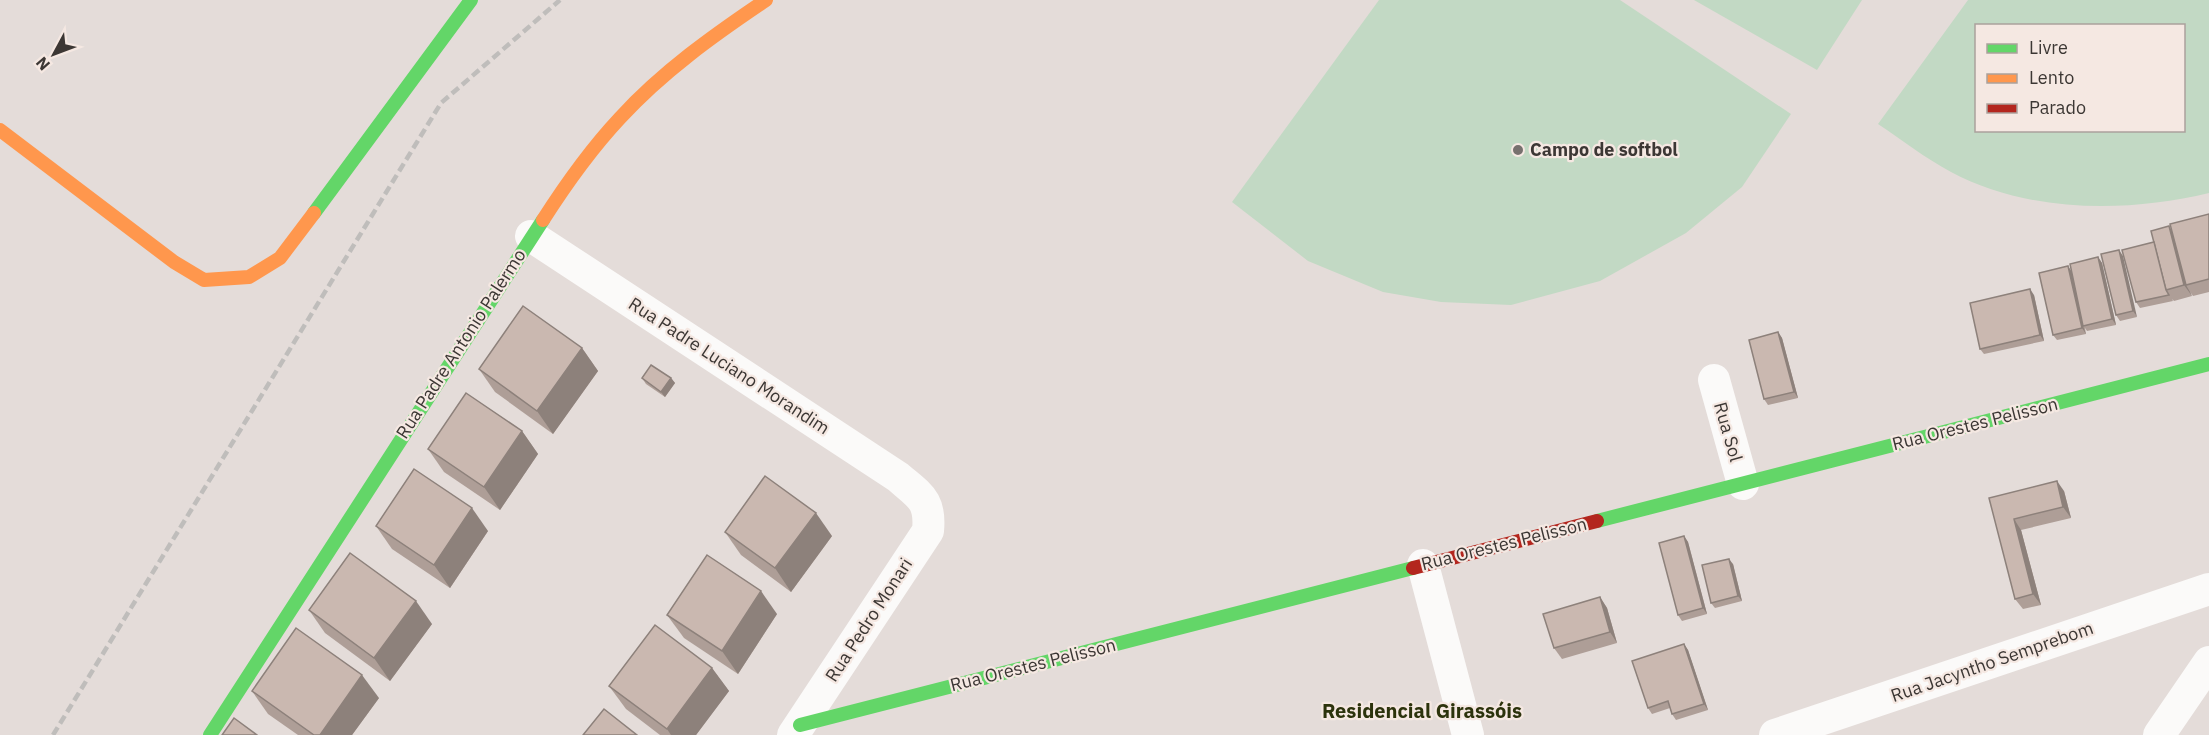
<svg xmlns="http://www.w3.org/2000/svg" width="2209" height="735" font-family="'IBM Plex Sans',sans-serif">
<rect width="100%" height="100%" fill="#e4dcd9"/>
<g fill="#c2d9c4" fill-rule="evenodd">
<path d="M1379,0H1620L1791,114L1742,187L1686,233L1600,281L1511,305L1441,302L1383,292L1308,261L1232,202Z"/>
<path d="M1694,0H1862L1817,70Z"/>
<path d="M1968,0H2209V193C2126,213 2028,213 1951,172C1925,158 1902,140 1878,124ZM1976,26H2184V130H1976Z"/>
</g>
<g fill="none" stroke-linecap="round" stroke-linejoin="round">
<g stroke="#fbfaf9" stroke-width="32">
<path d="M531,236L898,477C920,496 931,500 928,531L793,735"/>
<path d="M1714,380L1743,484"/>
<path d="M1423,565L1468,735"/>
<path d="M1775,735L2209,589"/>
<path d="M2159,735L2209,662"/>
</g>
<g stroke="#63d668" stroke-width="14">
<path d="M314,213L471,0"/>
<path d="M1597,521L2209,364"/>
<path d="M800,725L1413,568"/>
<path d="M210,735L543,220"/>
</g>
<g stroke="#ff974d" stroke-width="14">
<path d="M0,130L174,262L204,280L249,277L280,258L314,213"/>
<path d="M543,220C566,184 591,149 620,118C662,72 714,35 766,0"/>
</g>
<path stroke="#b3261e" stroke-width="14" d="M1413,568L1597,521"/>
<path stroke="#bfbdbb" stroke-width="4.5" stroke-dasharray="9 4.5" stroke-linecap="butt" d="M53,735L441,103L560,0"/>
</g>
<g fill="#ae9e97">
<path d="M2209,214V292L2193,296L2190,292L2192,296L2174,301L2172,299L2173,301L2140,308L2136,302L2154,242L2171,230Z"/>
<path d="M2101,254L2137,317L2120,321L2116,315Z"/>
<path d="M2098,257L2102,263L2116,325L2087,331L2085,328L2086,334L2057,340L2053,335L2071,271Z"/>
<path d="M2034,295L2044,341L1984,354L1980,349Z"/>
<path d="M1778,332L1782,338L1798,398L1768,405L1764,399Z"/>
<path d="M582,348L598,371L553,434L495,392L479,369Z"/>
<path d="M642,378H671L675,383L665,397L646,384Z"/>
<path d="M522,431L538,454L500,510L444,472L428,449Z"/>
<path d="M2064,491L2071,518L2021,530L2041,605L2023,609L2015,599L1989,498Z"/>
<path d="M376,526L488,531L450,588L392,549Z"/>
<path d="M725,532L832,536L791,592L741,555Z"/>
<path d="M1684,536L1688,542L1707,614L1682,621L1678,615Z"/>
<path d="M1733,564L1742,601L1715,608L1711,603Z"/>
<path d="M1600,597L1607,608L1617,643L1562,659L1554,648Z"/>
<path d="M309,610L432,624L390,681L325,633Z"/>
<path d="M777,614L738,674L684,638L667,615Z"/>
<path d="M1684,644L1688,650L1708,710L1676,720L1672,714L1670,708L1652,714L1648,708Z"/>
<path d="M712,668L729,691L696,735H660L626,709L609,686Z"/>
<path d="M252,691L379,698L352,735H298L268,714Z"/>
</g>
<g fill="#8d817b">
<path d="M2169,226L2176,237L2186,285L2190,292L2192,296L2184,285Z"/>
<path d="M2119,250L2123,256L2137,317L2133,311Z"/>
<path d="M2098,257L2102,263L2116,325L2112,319Z"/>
<path d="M2068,266L2072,272L2083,326L2086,334L2082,328Z"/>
<path d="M2030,289L2034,295L2044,341L2040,335Z"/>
<path d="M1778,332L1782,338L1798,398L1794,392Z"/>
<path d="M582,348L598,371L553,434L537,411Z"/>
<path d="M671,378L675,383L665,397L661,392Z"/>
<path d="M522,431L538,454L500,510L484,487Z"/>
<path d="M2057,481L2064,491L2071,518L2063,507Z"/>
<path d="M472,508L488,531L450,588L434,565Z"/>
<path d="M816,513L832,536L791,592L775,568Z"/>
<path d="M2014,519L2021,530L2041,605L2033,594Z"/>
<path d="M1684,536L1688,542L1707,614L1703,608Z"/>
<path d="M1729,559L1733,564L1742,601L1738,596Z"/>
<path d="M761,591L777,614L738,674L722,651Z"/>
<path d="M1600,597L1607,608L1617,643L1610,632Z"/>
<path d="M416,601L432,624L390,681L374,658Z"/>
<path d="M1684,644L1688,650L1708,710L1704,704Z"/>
<path d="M712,668L729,691L696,735H671L667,729Z"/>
<path d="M362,675L379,698L352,735H320Z"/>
</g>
<g fill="#cab8b0" stroke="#8d817b" stroke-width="1.5">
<path d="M2209,214V279L2186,285L2170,224Z"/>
<path d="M2169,226L2184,285L2166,290L2151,231Z"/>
<path d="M2154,242L2166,290L2169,295L2136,302L2122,250Z"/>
<path d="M2119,250L2133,311L2116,315L2101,254Z"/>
<path d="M2098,257L2112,319L2083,326L2070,264Z"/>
<path d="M2068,266L2082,328L2053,335L2039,273Z"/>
<path d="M2030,289L2040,335L1980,349L1970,303Z"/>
<path d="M523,306L582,348L537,411L479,369Z"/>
<path d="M1778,332L1794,392L1764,399L1749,340Z"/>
<path d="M651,365L671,378L661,392L642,378Z"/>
<path d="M466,393L522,431L484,487L428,449Z"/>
<path d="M414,469L472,508L434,565L376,526Z"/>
<path d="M765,476L816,513L775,568L725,532Z"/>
<path d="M2057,481L2063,507L2014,519L2033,594L2015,599L1989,498Z"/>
<path d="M1684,536L1703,608L1678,615L1659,543Z"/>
<path d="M350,553L416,601L374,658L309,610Z"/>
<path d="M707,555L761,591L722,651L667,615Z"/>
<path d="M1729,559L1738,596L1711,603L1702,565Z"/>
<path d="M1600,597L1610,632L1554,648L1543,614Z"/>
<path d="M655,625L712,668L667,729L609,686Z"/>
<path d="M296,628L362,675L320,735H314L252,691Z"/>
<path d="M1684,644L1704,704L1672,714L1668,701L1648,708L1632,661Z"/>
<path d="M604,709L637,735H583Z"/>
<path d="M234,718L257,735H222Z"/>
</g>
<circle fill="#77716e" stroke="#f5e8e2" stroke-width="2" cx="1518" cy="150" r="6"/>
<g text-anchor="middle" stroke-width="4.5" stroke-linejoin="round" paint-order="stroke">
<g font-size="18" font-weight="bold" fill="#3c3734" stroke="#f5e8e2" text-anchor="start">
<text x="1530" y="156">Campo de softbol</text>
</g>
<g font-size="18" fill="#3c3734" stroke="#f5e8e2">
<text transform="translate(461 344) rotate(-57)" y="6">Rua Padre Antonio Palermo</text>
<text transform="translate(729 366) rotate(33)" y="6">Rua Padre Luciano Morandim</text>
<text transform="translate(1975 424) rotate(-14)" y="6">Rua Orestes Pelisson</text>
<text transform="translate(1728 432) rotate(74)" y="6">Rua Sol</text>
<text transform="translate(1504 544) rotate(-14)" y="6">Rua Orestes Pelisson</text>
<text transform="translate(869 620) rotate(-57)" y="6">Rua Pedro Monari</text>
<text transform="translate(1992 662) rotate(-19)" y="6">Rua Jacyntho Semprebom</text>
<text transform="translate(1033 665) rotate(-14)" y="6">Rua Orestes Pelisson</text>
</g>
<g font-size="20" font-weight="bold" fill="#2c330c" stroke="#f5e8e2">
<text x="1422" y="718">Residencial Girassóis</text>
</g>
</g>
<rect x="1975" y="24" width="210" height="108" fill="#f5e8e2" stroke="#aba19c" stroke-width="1.5"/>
<rect x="1987" y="44" width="30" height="9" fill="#63d668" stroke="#aba19c" stroke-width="1.5"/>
<text x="2029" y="54" font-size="18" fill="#3c3734">Livre</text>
<rect x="1987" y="74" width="30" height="9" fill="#ff974d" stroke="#aba19c" stroke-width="1.5"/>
<text x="2029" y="84" font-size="18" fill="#3c3734">Lento</text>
<rect x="1987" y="104" width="30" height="9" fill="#b3261e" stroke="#aba19c" stroke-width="1.5"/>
<text x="2029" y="114" font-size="18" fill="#3c3734">Parado</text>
<g transform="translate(54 54) rotate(229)" stroke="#f5e8e2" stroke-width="4.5" paint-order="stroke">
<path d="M0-4.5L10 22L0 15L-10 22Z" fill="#3c3734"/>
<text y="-9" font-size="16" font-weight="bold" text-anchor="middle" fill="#3c3734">N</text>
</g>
</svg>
